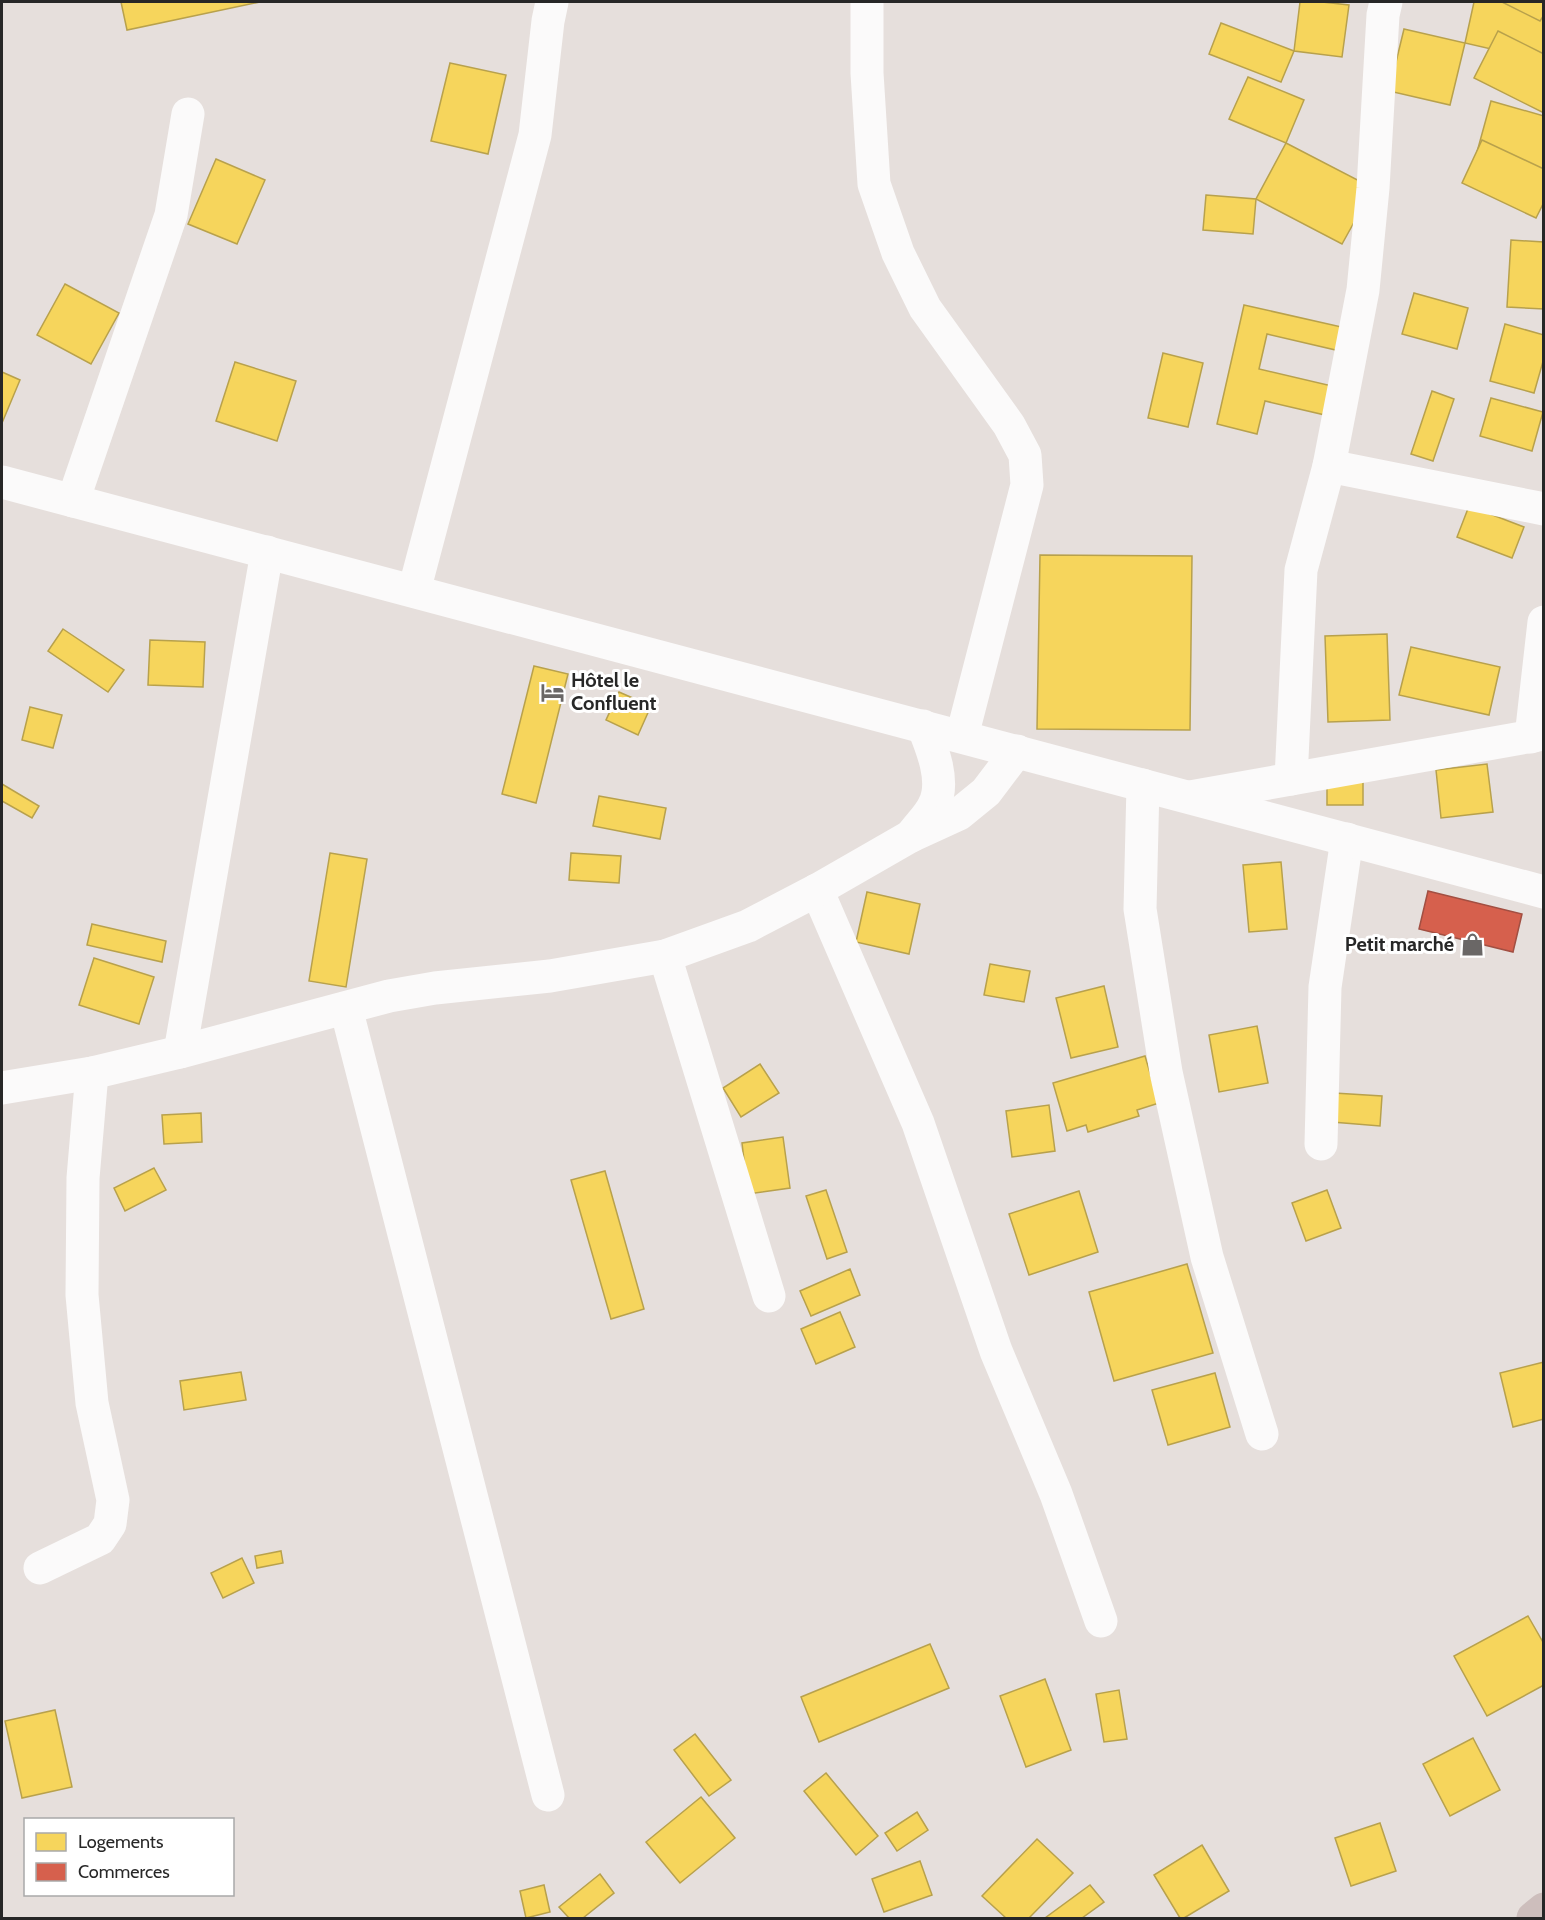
<svg xmlns="http://www.w3.org/2000/svg" width="1545" height="1920" font-family="Cabin,sans-serif">
<rect width="100%" height="100%" fill="#e6dfdc"/>
<g fill="#f6d55c" stroke="#b8a14c" stroke-width="1.5">
<path d="M121,2H260L127,30Z"/>
<path d="M1300,2H1322L1349,5L1342,57L1294,51Z"/>
<path d="M1474,2H1544V61L1465,43Z"/>
<path d="M1502,2H1544V15L1540,21Z"/>
<path d="M1221,23L1294,51L1281,82L1209,54Z"/>
<path d="M1404,29L1465,43L1450,105L1389,91Z"/>
<path d="M1498,31L1544,54V113L1474,78Z"/>
<path d="M450,63L506,75L488,154L431,141Z"/>
<path d="M1248,77L1304,100L1286,143L1229,119Z"/>
<path d="M1491,101L1544,116V171L1477,152Z"/>
<path d="M1482,140L1544,169V202L1536,218L1462,183Z"/>
<path d="M1286,143L1373,188L1342,244L1256,199Z"/>
<path d="M216,159L265,180L237,244L188,224Z"/>
<path d="M1206,195L1256,199L1253,234L1203,230Z"/>
<path d="M1511,240L1544,242V309L1507,307Z"/>
<path d="M65,284L119,313L91,364L37,335Z"/>
<path d="M1414,293L1468,308L1457,349L1402,334Z"/>
<path d="M1244,305L1346,328L1340,351L1267,334L1259,369L1332,386L1325,415L1265,401L1257,434L1217,424Z"/>
<path d="M1505,324L1544,335V358L1534,393L1490,381Z"/>
<path d="M1163,353L1203,363L1188,427L1148,418Z"/>
<path d="M235,362L296,381L277,441L216,421Z"/>
<path d="M2,372L20,380L2,423Z"/>
<path d="M1432,391L1454,399L1433,461L1411,454Z"/>
<path d="M1491,398L1543,412L1532,451L1480,436Z"/>
<path d="M1469,506L1524,527L1512,558L1457,537Z"/>
<path d="M1040,555L1192,556L1190,730L1037,729Z"/>
<path d="M63,629L124,670L108,692L48,651Z"/>
<path d="M1387,634L1390,720L1328,722L1325,636Z"/>
<path d="M150,640L205,642L203,687L148,685Z"/>
<path d="M1411,647L1500,667L1489,715L1399,695Z"/>
<path d="M534,666L568,674L536,803L502,794Z"/>
<path d="M619,692L651,706L638,735L606,720Z"/>
<path d="M30,707L62,715L53,748L22,740Z"/>
<path d="M1487,764L1493,812L1441,818L1436,770Z"/>
<path d="M1327,777L1363,778V805H1327Z"/>
<path d="M2,784L39,806L32,818L2,801Z"/>
<path d="M599,796L666,808L660,839L593,826Z"/>
<path d="M330,853L367,859L346,987L309,981Z"/>
<path d="M571,853L621,856L619,883L569,880Z"/>
<path d="M1281,862L1287,929L1249,932L1243,865Z"/>
<path d="M867,892L920,904L909,954L856,942Z"/>
<path d="M92,924L166,941L162,962L87,945Z"/>
<path d="M94,958L154,977L139,1024L79,1005Z"/>
<path d="M990,964L1030,971L1024,1002L984,995Z"/>
<path d="M1104,986L1118,1047L1071,1058L1056,998Z"/>
<path d="M1257,1026L1268,1083L1219,1092L1209,1035Z"/>
<path d="M1145,1056L1159,1103L1137,1110L1139,1116L1088,1132L1086,1125L1067,1131L1053,1083Z"/>
<path d="M760,1064L779,1093L741,1117L723,1088Z"/>
<path d="M1334,1093L1382,1096L1380,1126L1332,1122Z"/>
<path d="M1049,1105L1055,1151L1012,1157L1006,1111Z"/>
<path d="M201,1113L202,1142L164,1144L162,1115Z"/>
<path d="M783,1137L790,1188L748,1194L742,1143Z"/>
<path d="M154,1168L166,1190L125,1211L114,1188Z"/>
<path d="M605,1171L644,1309L611,1319L571,1180Z"/>
<path d="M826,1190L847,1252L827,1259L806,1196Z"/>
<path d="M1327,1190L1341,1228L1306,1241L1292,1203Z"/>
<path d="M1079,1191L1098,1252L1029,1275L1009,1214Z"/>
<path d="M1187,1264L1213,1353L1114,1381L1089,1292Z"/>
<path d="M850,1269L860,1295L811,1316L800,1291Z"/>
<path d="M840,1312L855,1347L816,1364L801,1329Z"/>
<path d="M1544,1362V1419L1513,1427L1500,1373Z"/>
<path d="M241,1372L246,1400L184,1410L180,1381Z"/>
<path d="M1215,1373L1230,1427L1168,1445L1152,1390Z"/>
<path d="M281,1551L283,1563L257,1568L255,1556Z"/>
<path d="M242,1558L254,1583L223,1598L211,1573Z"/>
<path d="M1528,1616L1544,1644V1685L1487,1716L1454,1656Z"/>
<path d="M930,1644L949,1688L819,1742L801,1697Z"/>
<path d="M1045,1679L1071,1750L1026,1767L1000,1696Z"/>
<path d="M1119,1690L1127,1739L1104,1742L1096,1694Z"/>
<path d="M55,1710L72,1787L22,1798L5,1721Z"/>
<path d="M695,1734L731,1780L709,1796L674,1750Z"/>
<path d="M1473,1738L1500,1790L1450,1816L1423,1764Z"/>
<path d="M826,1773L878,1836L856,1855L804,1791Z"/>
<path d="M701,1797L735,1838L680,1883L646,1842Z"/>
<path d="M917,1812L928,1830L897,1851L885,1833Z"/>
<path d="M1380,1823L1396,1871L1351,1886L1335,1838Z"/>
<path d="M1037,1839L1073,1873L1029,1918H1006L982,1896Z"/>
<path d="M1202,1845L1229,1891L1184,1918H1180L1154,1875Z"/>
<path d="M920,1861L932,1895L884,1912L872,1879Z"/>
<path d="M600,1874L614,1893L583,1918H569L559,1907Z"/>
<path d="M544,1885L550,1912L526,1918L520,1891Z"/>
<path d="M1090,1885L1104,1902L1082,1918H1045Z"/>
</g>
<path fill="#d6604d" stroke="#a24f42" stroke-width="1.5" d="M1428,891L1522,914L1513,952L1419,929Z"/>
<g fill="none" stroke-linecap="round" stroke-linejoin="round">
<g stroke="#fbfafa" stroke-width="33">
<path d="M867,2V73L874,184L898,253L925,308L1009,425L1025,455L1027,485L962,736"/>
<path d="M1329,466L1544,509"/>
<path d="M73,501L171,215L188,114"/>
<path d="M414,591L535,135L548,21L552,2"/>
<path d="M1531,737L1544,622"/>
<path d="M1291,779L1301,570L1329,466L1363,290L1373,188L1383,15L1386,2"/>
<path d="M1143,785L1140,909L1166,1072L1207,1257L1262,1434"/>
<path d="M1190,797L1544,734"/>
<path d="M911,836C918,826 929,816 934,805C946,782 932,748 923,726"/>
<path d="M817,890L918,1123L996,1351L1056,1494L1101,1621"/>
<path d="M665,956L769,1296"/>
<path d="M346,1008C415,1270 479,1533 548,1795"/>
<path d="M180,1052L267,552"/>
<path d="M2,1088L92,1073L180,1052L389,996L435,988L550,976L665,956L748,926L817,890L911,836L959,814L986,792L1017,751"/>
<path d="M1321,1144L1325,987L1347,839"/>
<path d="M40,1568L100,1539L110,1524L113,1500L92,1403L82,1295L83,1178L92,1073"/>
</g>
<path stroke="#fbfafa" stroke-width="33" d="M2,482L1544,892"/>
<path stroke="#cdbebc" stroke-width="33" d="M1533,1918L1544,1909"/>
</g>
<defs>
<symbol id="hotel-bare" viewBox="-9 -9 18 18"><path d="M-6-4.5h1.5V1H6V5H4.5V3h-9V5H-6ZM-4 0a1.8 1.8 0 1 1 3.6 0ZM.5 0V-2.5h3Q6-2.5 6 0Z" fill="#6a6766" stroke="#fff" stroke-width="2.5" paint-order="stroke"/></symbol>
<symbol id="shop-bare" viewBox="-9 -9 18 18"><path d="M-5-2.5h2.3a2.7 3.5 0 0 1 5.4 0H5L5.5 6h-11ZM-1.5-2.5h3a1.5 2.3 0 0 0-3 0Z" fill="#6a6766" stroke="#fff" stroke-width="2.5" paint-order="stroke"/></symbol>
</defs>
<g fill-rule="evenodd">
<use href="#hotel-bare" x="536" y="676" width="33" height="33"/>
<use href="#shop-bare" x="1456" y="928" width="33" height="33"/>
</g>
<g text-anchor="middle" stroke-width="6" stroke-linejoin="round" paint-order="stroke">
<g font-size="20" font-weight="bold" fill="#272727" stroke="#fff" text-anchor="start">
<text x="571" y="687">Hôtel le<tspan x="571" dy="23">Confluent</tspan></text>
<text x="1454" y="951" text-anchor="end">Petit marché</text>
</g>
</g>
<rect width="1545" height="1920" fill="none" stroke="#272727" stroke-width="6"/>
<rect x="24" y="1818" width="210" height="78" fill="#ffffff" stroke="#a9a9a9" stroke-width="1.5"/>
<rect x="36" y="1833" width="30" height="18" fill="#f6d55c" stroke="#a9a9a9" stroke-width="1.5"/>
<text x="78" y="1848" font-size="18" fill="#272727">Logements</text>
<rect x="36" y="1863" width="30" height="18" fill="#d6604d" stroke="#a9a9a9" stroke-width="1.5"/>
<text x="78" y="1878" font-size="18" fill="#272727">Commerces</text>
</svg>
